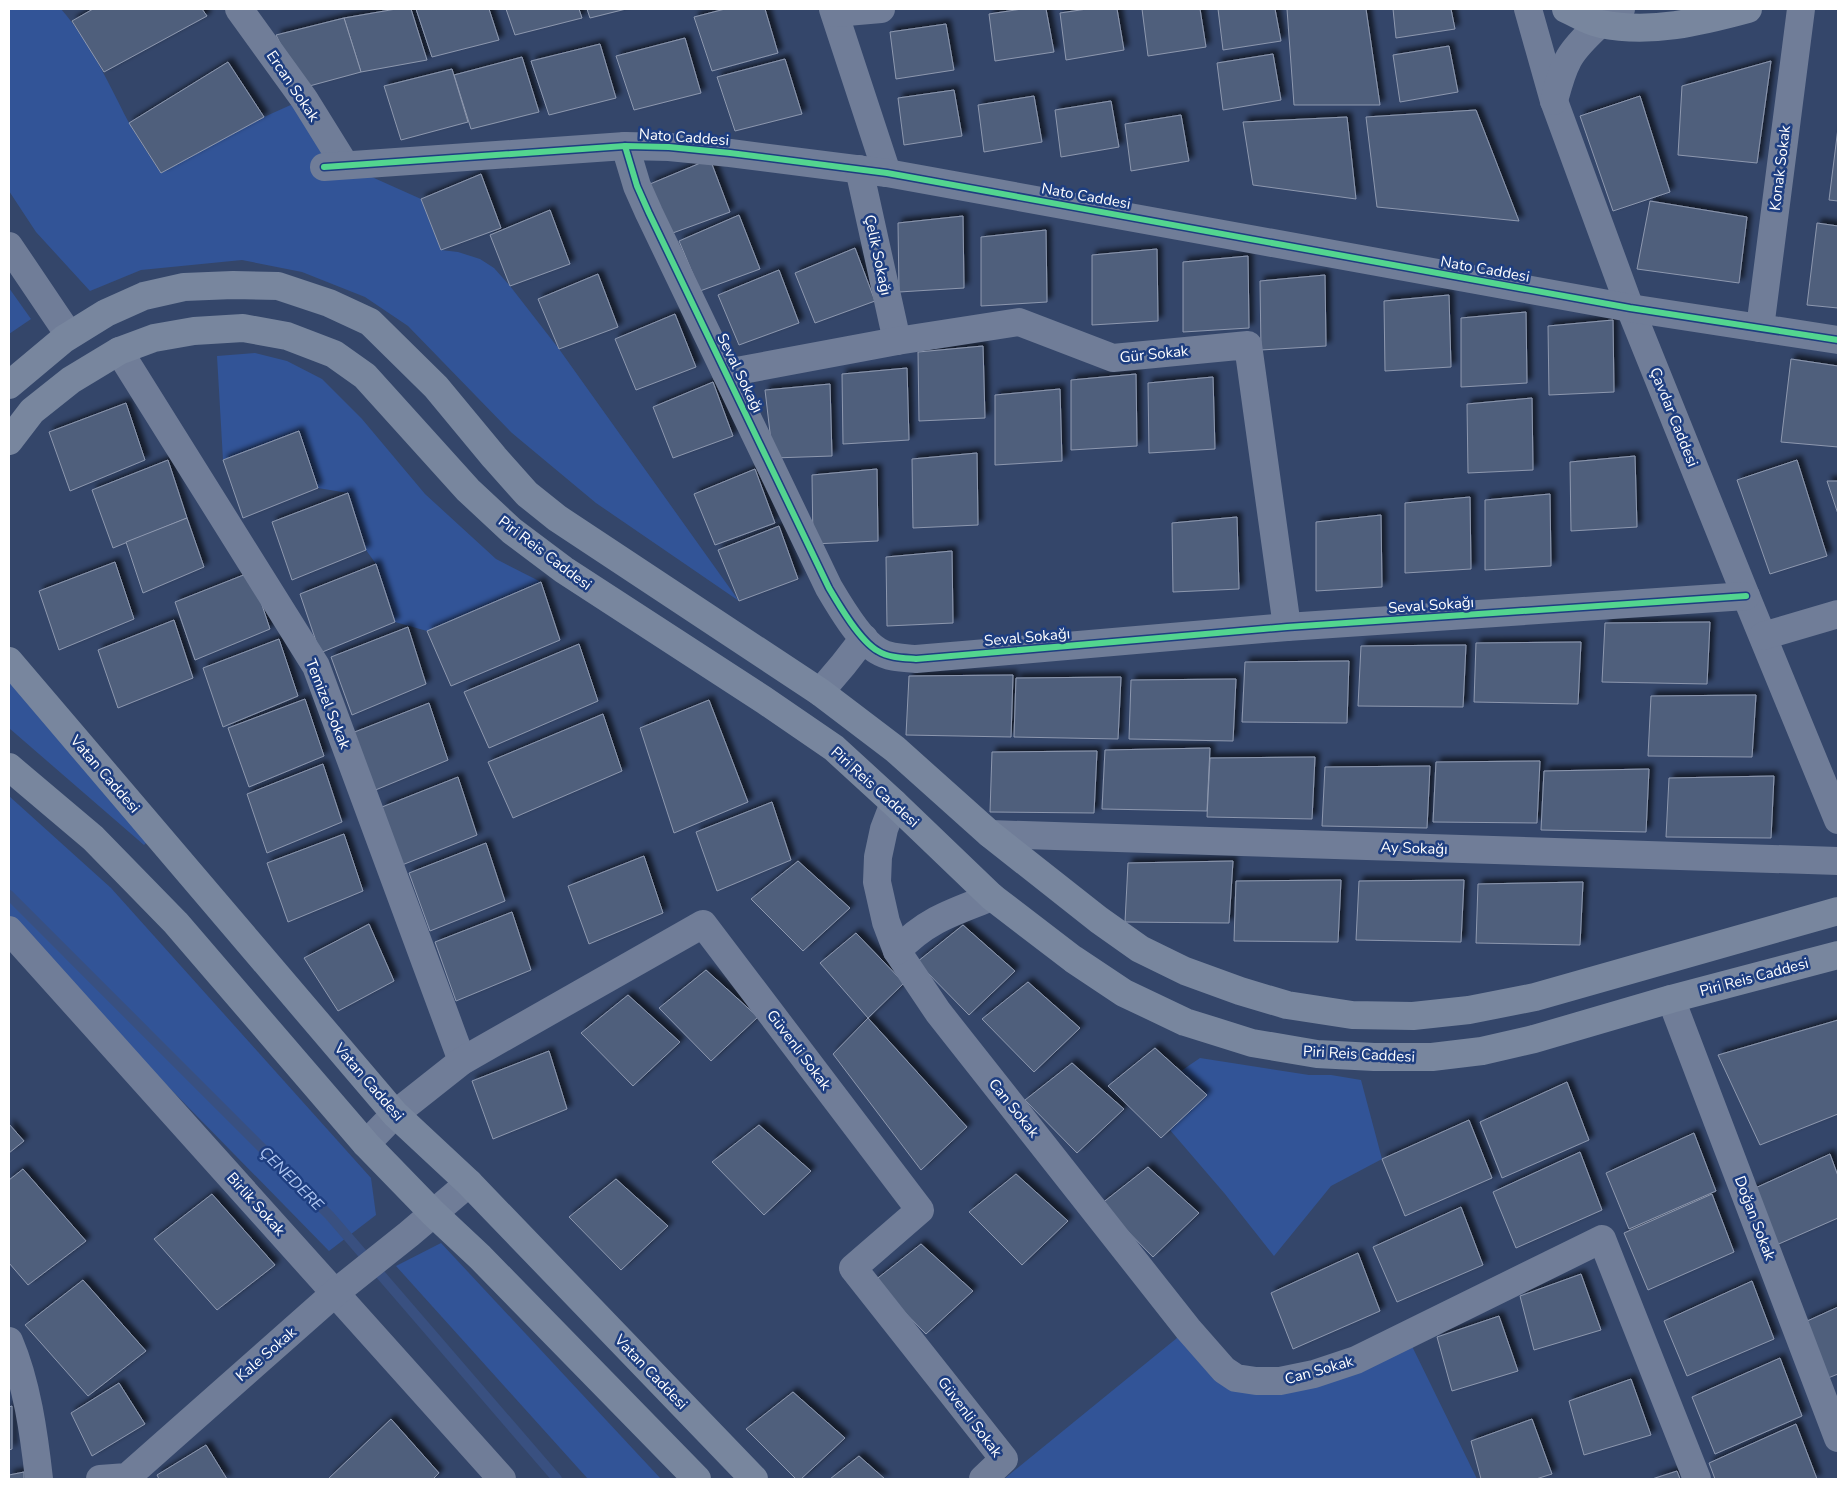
<svg xmlns="http://www.w3.org/2000/svg" width="1847" height="1488" font-family="'Nunito Sans',sans-serif">
<defs>
<filter id="shadow"><feDropShadow dx="4.5" dy="-4.5" stdDeviation="2.5" flood-color="#0009"/></filter>
</defs>
<rect width="100%" height="100%" fill="#34466a"/>
<g fill="#325497">
<path d="M9,9H61C90,42 108,82 128,121C138,139 150,156 161,173L264,117L304,99L345,165L421,199L441,250L458,252L480,259L494,268L510,286L559,349L739,601L596,503L512,433L408,326L365,297L302,272L242,260L141,270L90,291L36,232L9,191Z"/>
<path d="M9,288L31,319L9,334Z"/>
<path d="M255,353L287,361L322,379L362,419L425,494L496,559L541,582L427,631L395,622L376,564L366,550L348,493L318,488L299,431L223,460L217,356Z"/>
<path d="M9,675L150,839L144,845L9,728Z"/>
<path d="M9,796L111,888L371,1178L376,1215L329,1251L9,924Z"/>
<path d="M1200,1058L1309,1075H1331L1361,1080L1382,1159L1331,1186L1274,1256L1225,1194L1170,1130L1207,1095L1181,1071Z"/>
<path d="M441,1243L661,1479H588L396,1266Z"/>
<path d="M1188,1329L1256,1381L1407,1336L1477,1479H1004Z"/>
</g>
<g fill="none" stroke-linecap="round" stroke-linejoin="round">
<path stroke="#395080" stroke-width="10" d="M9,895L330,1216L557,1479"/>
</g>
<g fill="#505f7c" stroke="#8d98af" filter="url(#shadow)">
<path d="M93,9H202L207,16L104,72L72,21Z"/>
<path d="M396,9H411L427,60L361,72L344,18Z"/>
<path d="M416,9H489L499,40L432,57Z"/>
<path d="M506,9H579L582,18L515,35Z"/>
<path d="M587,9H626L590,18Z"/>
<path d="M725,9H765L778,53L712,71L694,17Z"/>
<path d="M1022,9H1046L1054,52L995,61L989,14Z"/>
<path d="M1087,9H1117L1124,50L1066,60L1060,13Z"/>
<path d="M1142,9H1200L1206,47L1148,56Z"/>
<path d="M1218,9H1275L1281,41L1223,50Z"/>
<path d="M1287,9H1366L1380,105H1294Z"/>
<path d="M1393,9H1451L1455,29L1396,38Z"/>
<path d="M344,18L361,72L302,88L276,35Z"/>
<path d="M946,24L954,70L896,79L890,32Z"/>
<path d="M685,38L701,93L634,110L616,56Z"/>
<path d="M600,44L616,98L549,115L531,61Z"/>
<path d="M1449,46L1458,92L1400,102L1393,55Z"/>
<path d="M1273,54L1281,100L1223,110L1217,63Z"/>
<path d="M522,57L539,112L471,129L454,75Z"/>
<path d="M785,59L802,114L735,131L717,77Z"/>
<path d="M1771,61L1757,163L1678,155L1682,86Z"/>
<path d="M228,62L264,117L161,173L129,123Z"/>
<path d="M452,69L468,122L401,140L384,86Z"/>
<path d="M954,90L962,136L904,145L898,98Z"/>
<path d="M1034,96L1042,142L984,152L978,105Z"/>
<path d="M1640,96L1670,192L1613,211L1580,116Z"/>
<path d="M1111,101L1119,147L1061,157L1055,110Z"/>
<path d="M1476,110L1519,221L1377,207L1366,117Z"/>
<path d="M1181,115L1189,161L1131,171L1125,124Z"/>
<path d="M1347,117L1356,199L1253,185L1243,122Z"/>
<path d="M1838,128V201L1829,200Z"/>
<path d="M710,159L730,212L670,234L650,184Z"/>
<path d="M481,174L501,228L441,250L421,199Z"/>
<path d="M1650,201L1747,217L1739,283L1637,269Z"/>
<path d="M550,210L570,264L510,286L490,235Z"/>
<path d="M739,215L760,269L700,291L679,241Z"/>
<path d="M963,216L964,288L899,292L898,223Z"/>
<path d="M1817,223L1838,226V308L1807,305Z"/>
<path d="M1046,230L1047,302L981,306V237Z"/>
<path d="M855,248L875,301L815,323L795,273Z"/>
<path d="M1157,249L1158,321L1092,325V255Z"/>
<path d="M1248,256L1249,328L1183,332V262Z"/>
<path d="M779,270L799,323L739,345L718,295Z"/>
<path d="M598,274L618,327L559,349L538,299Z"/>
<path d="M1325,275L1326,346L1261,350L1260,281Z"/>
<path d="M1449,295L1451,367L1385,371L1384,301Z"/>
<path d="M1526,312L1527,383L1461,387V318Z"/>
<path d="M675,314L696,367L636,390L615,339Z"/>
<path d="M1613,320L1614,392L1549,395L1548,326Z"/>
<path d="M983,346L985,418L919,421L918,352Z"/>
<path d="M1791,359L1838,366V447L1781,442Z"/>
<path d="M907,368L909,440L843,444L842,374Z"/>
<path d="M1136,374L1137,446L1071,450V380Z"/>
<path d="M1213,377L1215,449L1149,453L1148,383Z"/>
<path d="M713,382L733,436L673,458L653,407Z"/>
<path d="M830,384L832,456L773,458L765,390Z"/>
<path d="M1060,389L1062,461L995,465V395Z"/>
<path d="M1532,398L1533,470L1468,473L1467,404Z"/>
<path d="M126,403L145,460L70,491L49,432Z"/>
<path d="M299,431L318,488L243,518L223,460Z"/>
<path d="M977,453L978,525L913,528L912,459Z"/>
<path d="M1635,456L1637,527L1571,531L1570,462Z"/>
<path d="M168,460L187,518L113,548L92,490Z"/>
<path d="M1797,460L1827,556L1770,574L1737,480Z"/>
<path d="M755,469L775,523L715,545L694,494Z"/>
<path d="M877,469L878,541L813,544L812,475Z"/>
<path d="M1827,481H1838V514Z"/>
<path d="M348,493L366,550L292,580L272,522Z"/>
<path d="M1550,494L1551,566L1485,570V500Z"/>
<path d="M1470,497L1471,569L1405,573V503Z"/>
<path d="M1381,515L1382,587L1316,591V522Z"/>
<path d="M1237,517L1239,589L1173,592L1172,523Z"/>
<path d="M187,518L204,567L143,593L126,542Z"/>
<path d="M779,526L798,579L739,601L718,550Z"/>
<path d="M952,551L953,623L887,626L886,557Z"/>
<path d="M115,562L134,619L59,650L39,591Z"/>
<path d="M376,564L395,622L320,653L300,594Z"/>
<path d="M251,572L270,629L195,660L175,602Z"/>
<path d="M541,582L560,640L451,686L427,631Z"/>
<path d="M174,620L193,678L118,708L98,650Z"/>
<path d="M1710,622L1707,684L1602,682L1605,623Z"/>
<path d="M408,627L426,684L352,715L331,657Z"/>
<path d="M279,639L298,696L223,727L203,668Z"/>
<path d="M1581,642L1578,704L1474,702L1476,643Z"/>
<path d="M579,644L598,701L489,748L464,692Z"/>
<path d="M1466,645L1463,707L1358,706L1361,646Z"/>
<path d="M1349,661L1347,723L1242,722L1245,662Z"/>
<path d="M1013,675L1011,737L906,735L909,676Z"/>
<path d="M1121,677L1118,739L1014,737L1016,678Z"/>
<path d="M1236,679L1233,741L1129,739L1131,680Z"/>
<path d="M1756,695L1752,757L1648,756L1651,696Z"/>
<path d="M305,699L324,756L249,787L228,728Z"/>
<path d="M709,700L748,802L674,833L640,728Z"/>
<path d="M429,703L448,760L373,791L352,733Z"/>
<path d="M603,714L622,771L513,818L488,762Z"/>
<path d="M1210,748L1207,811L1102,809L1105,750Z"/>
<path d="M1097,751L1094,813L990,812L992,752Z"/>
<path d="M1315,757L1312,819L1207,817L1210,758Z"/>
<path d="M1540,761L1537,823L1433,822L1436,762Z"/>
<path d="M323,764L342,822L267,853L247,794Z"/>
<path d="M1430,766L1427,828L1322,826L1325,767Z"/>
<path d="M1649,769L1646,832L1541,830L1544,771Z"/>
<path d="M1774,776L1771,838L1666,837L1669,778Z"/>
<path d="M458,777L477,835L402,865L382,807Z"/>
<path d="M772,802L791,860L717,891L696,832Z"/>
<path d="M344,834L363,891L288,922L267,863Z"/>
<path d="M486,843L505,901L430,931L409,873Z"/>
<path d="M644,856L663,913L589,944L568,886Z"/>
<path d="M798,861L850,908L803,951L751,899Z"/>
<path d="M1233,861L1229,923L1125,922L1128,863Z"/>
<path d="M1341,880L1338,942L1234,941L1236,881Z"/>
<path d="M1464,880L1461,942L1356,940L1359,881Z"/>
<path d="M1583,882L1580,945L1476,943L1478,884Z"/>
<path d="M512,912L531,970L456,1001L435,942Z"/>
<path d="M369,924L394,981L338,1011L304,958Z"/>
<path d="M963,925L1015,971L969,1015L917,962Z"/>
<path d="M856,933L904,983L868,1018L820,963Z"/>
<path d="M706,970L758,1017L711,1061L659,1008Z"/>
<path d="M1028,982L1080,1028L1034,1072L982,1019Z"/>
<path d="M628,995L680,1042L633,1086L581,1033Z"/>
<path d="M868,1018L967,1127L921,1170L833,1054Z"/>
<path d="M1838,1020V1114L1760,1145L1718,1055Z"/>
<path d="M1155,1048L1207,1095L1161,1138L1108,1086Z"/>
<path d="M549,1051L567,1109L493,1139L472,1081Z"/>
<path d="M1072,1063L1124,1109L1077,1153L1025,1100Z"/>
<path d="M1567,1082L1589,1140L1502,1178L1480,1122Z"/>
<path d="M1469,1120L1492,1178L1405,1216L1382,1159Z"/>
<path d="M9,1124L24,1141L9,1153Z"/>
<path d="M759,1125L811,1171L764,1215L712,1162Z"/>
<path d="M1694,1133L1716,1191L1629,1229L1606,1173Z"/>
<path d="M1580,1152L1602,1210L1516,1248L1493,1192Z"/>
<path d="M1830,1154L1838,1176V1218L1765,1250L1742,1194Z"/>
<path d="M1148,1167L1199,1213L1153,1257L1101,1204Z"/>
<path d="M23,1169L86,1241L28,1285L9,1263V1180Z"/>
<path d="M1016,1174L1068,1221L1022,1265L969,1212Z"/>
<path d="M616,1179L668,1226L621,1270L569,1217Z"/>
<path d="M212,1194L275,1265L217,1310L154,1239Z"/>
<path d="M1712,1194L1734,1252L1648,1290L1624,1233Z"/>
<path d="M1461,1207L1483,1265L1397,1302L1373,1247Z"/>
<path d="M921,1244L973,1291L926,1334L874,1281Z"/>
<path d="M1358,1253L1380,1311L1293,1349L1271,1293Z"/>
<path d="M1581,1274L1601,1330L1534,1350L1520,1296Z"/>
<path d="M83,1280L146,1351L88,1396L25,1325Z"/>
<path d="M1752,1281L1774,1339L1687,1376L1664,1321Z"/>
<path d="M1838,1307V1374L1828,1378L1805,1322Z"/>
<path d="M1499,1316L1518,1371L1452,1391L1437,1337Z"/>
<path d="M1780,1358L1802,1416L1715,1454L1692,1397Z"/>
<path d="M1631,1379L1651,1435L1584,1455L1569,1401Z"/>
<path d="M119,1383L145,1424L92,1456L71,1413Z"/>
<path d="M793,1392L845,1438L801,1479H796L746,1429Z"/>
<path d="M12,1406V1449L9,1450V1407Z"/>
<path d="M391,1419L439,1473L433,1479H328Z"/>
<path d="M1532,1419L1552,1474L1536,1479H1481L1471,1441Z"/>
<path d="M1796,1424L1817,1479H1715L1709,1463Z"/>
<path d="M206,1445L227,1479H159L157,1475Z"/>
<path d="M859,1456L885,1479H830Z"/>
<path d="M1677,1471L1680,1479H1652Z"/>
<path d="M24,1472V1479H9V1475Z"/>
</g>
<g fill="none" stroke-linecap="round" stroke-linejoin="round">
<g stroke="#707d98" stroke-width="28">
<path d="M239,9L304,99L345,165"/>
<path d="M833,9L887,173"/>
<path d="M1528,9L1554,101L1630,308L1746,596L1838,820"/>
<path d="M835,13L881,9"/>
<path d="M1554,101C1558,86 1561,73 1568,60C1575,46 1607,14 1621,9"/>
<path d="M625,146L637,186L649,213L829,588C839,605 860,641 878,651C889,658 904,658 916,659L1287,627L1746,596"/>
<path d="M324,167L625,146L669,147L730,153L887,173L1630,308L1838,340"/>
<path d="M859,169L897,341"/>
<path d="M9,246L69,335"/>
<path d="M1760,328L1801,9"/>
<path d="M119,351L316,666L462,1061"/>
<path d="M726,373L897,341L1019,322L1113,358L1248,345L1287,627"/>
<path d="M1763,636L1838,614"/>
<path d="M820,692L843,665L864,638"/>
<path d="M894,803L884,829L878,857L877,882L886,922L897,951L938,1012L1188,1329L1224,1370L1236,1378L1256,1381H1280L1314,1374L1356,1360L1602,1239L1697,1479"/>
<path d="M990,834L1838,861"/>
<path d="M9,930L502,1479"/>
<path d="M897,951C926,920 953,912 992,897"/>
<path d="M1671,999L1838,1438"/>
<path d="M366,1144L395,1114L462,1061L703,924L920,1210L853,1268L1004,1459L983,1479"/>
<path d="M9,1341C27,1383 34,1434 39,1479"/>
<path d="M100,1479L127,1477L335,1293L409,1234L469,1183"/>
</g>
<g stroke="#78869e" stroke-width="28">
<path d="M1566,9C1577,14 1589,22 1601,24C1651,34 1700,22 1748,9"/>
<path d="M9,385L64,339L106,313L144,296L184,287L233,285L278,286L329,303L370,322L436,387L494,457L527,494L557,518L820,692L895,749L990,834L1099,920L1140,949L1185,971L1240,991L1287,1005L1352,1015L1413,1016L1469,1010L1535,997L1838,911"/>
<path d="M9,441L32,411L71,380L119,351L154,338L194,331L243,328L287,336L334,354L365,376L468,490L512,531L564,570L764,700L834,748L894,803L992,897L1073,959L1124,993L1185,1022L1252,1043L1317,1054L1374,1057H1432L1482,1051L1534,1039L1671,999L1838,955"/>
<path d="M9,661L395,1114L469,1183L754,1479"/>
<path d="M9,767L93,838L176,923L366,1144L433,1213L480,1257L697,1479"/>
</g>
<defs>
<g id="cycleway">
<path d="M625,146L637,186L649,213L829,588C839,605 860,641 878,651C889,658 904,658 916,659L1287,627L1746,596"/>
<path d="M324,167L625,146L669,147L730,153L887,173L1630,308L1838,340"/>
</g>
</defs>
<use href="#cycleway" stroke="#1e3e80" stroke-width="9"/>
<use href="#cycleway" stroke="#53d58f" stroke-width="6"/>
</g>
<g text-anchor="middle" stroke-width="5" stroke-linejoin="round" paint-order="stroke">
<g font-size="15" fill="#fff" stroke="#1e3e80">
<text transform="translate(293 86) rotate(56)" y="5">Ercan Sokak</text>
<text transform="translate(684 137) rotate(4)" y="5">Nato Caddesi</text>
<text transform="translate(1780 168) rotate(-83)" y="5">Konak Sokak</text>
<text transform="translate(1086 196) rotate(10)" y="5">Nato Caddesi</text>
<text transform="translate(878 255) rotate(78)" y="5">Çelik Sokağı</text>
<text transform="translate(1485 269) rotate(10)" y="5">Nato Caddesi</text>
<text transform="translate(1154 354) rotate(-6)" y="5">Gür Sokak</text>
<text transform="translate(740 373) rotate(64)" y="5">Seval Sokağı</text>
<text transform="translate(1674 417) rotate(68)" y="5">Çavdar Caddesi</text>
<text transform="translate(545 553) rotate(37)" y="5">Piri Reis Caddesi</text>
<text transform="translate(1431 605) rotate(-4)" y="5">Seval Sokağı</text>
<text transform="translate(1027 637) rotate(-5)" y="5">Seval Sokağı</text>
<text transform="translate(328 704) rotate(68)" y="5">Temizel Sokak</text>
<text transform="translate(105 774) rotate(49)" y="5">Vatan Caddesi</text>
<text transform="translate(875 787) rotate(42)" y="5">Piri Reis Caddesi</text>
<text transform="translate(1414 848) rotate(2)" y="5">Ay Sokağı</text>
<text transform="translate(1754 977) rotate(-15)" y="5">Piri Reis Caddesi</text>
<text transform="translate(799 1050) rotate(53)" y="5">Güvenli Sokak</text>
<text transform="translate(1359 1054) rotate(3)" y="5">Piri Reis Caddesi</text>
<text transform="translate(369 1082) rotate(49)" y="5">Vatan Caddesi</text>
<text transform="translate(1014 1108) rotate(51)" y="5">Can Sokak</text>
<text transform="translate(256 1204) rotate(48)" y="5">Birlik Sokak</text>
<text transform="translate(1755 1218) rotate(69)" y="5">Doğan Sokak</text>
<text transform="translate(266 1354) rotate(-41)" y="5">Kale Sokak</text>
<text transform="translate(1319 1370) rotate(-16)" y="5">Can Sokak</text>
<text transform="translate(651 1372) rotate(46)" y="5">Vatan Caddesi</text>
<text transform="translate(970 1417) rotate(53)" y="5">Güvenli Sokak</text>
</g>
<g font-size="16" font-style="italic" fill="#aec5f0" stroke="#1e3e80">
<text transform="translate(292 1178) rotate(45)" y="6">ÇENEDERE</text>
</g>
</g>
<rect width="1847" height="1488" fill="none" stroke="#ffffff" stroke-width="20"/>
</svg>
